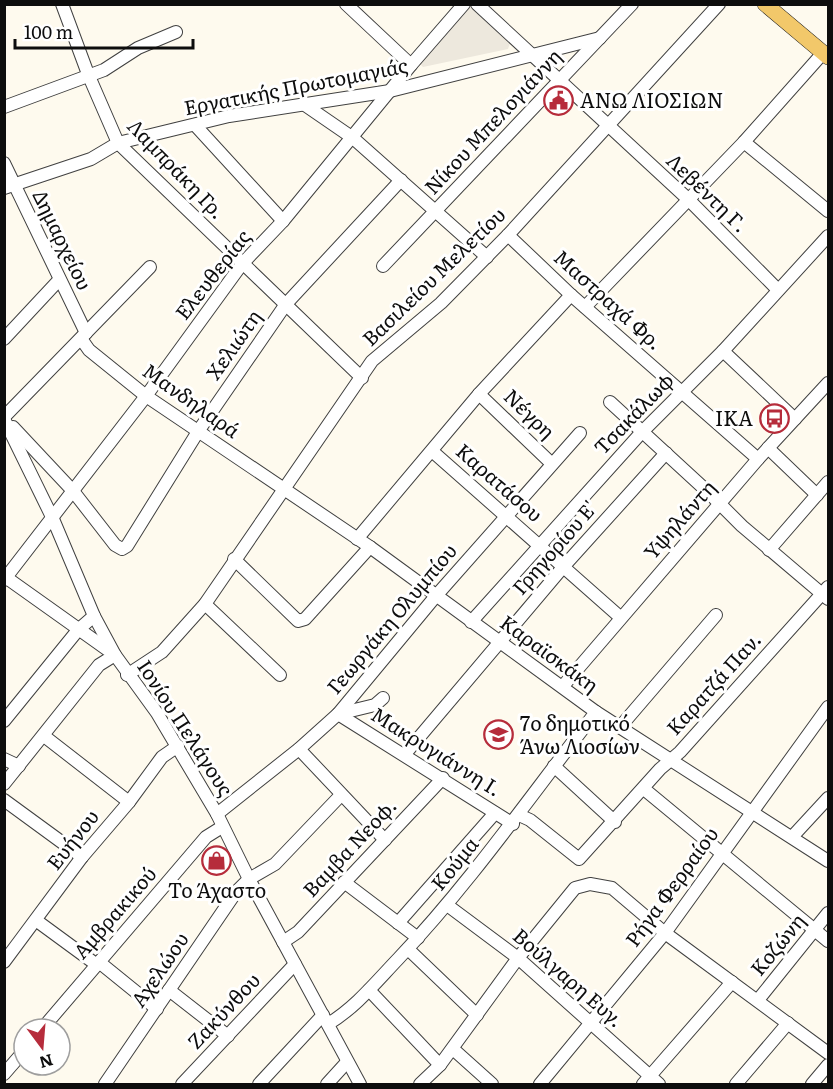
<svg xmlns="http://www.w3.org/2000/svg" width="833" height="1089" font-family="Literata,serif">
<rect width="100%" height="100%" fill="#fefaee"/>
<path fill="#ede8dd" d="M469,6L510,43L508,49L423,67L419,63Z"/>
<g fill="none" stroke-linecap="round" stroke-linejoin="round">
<defs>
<g id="minor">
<path d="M62,4L88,74L118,143L362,378"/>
<path d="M346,4L411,65"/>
<path d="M477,4L689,200L778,290"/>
<path d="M305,105L353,138L487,257"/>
<path d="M4,107L104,70L138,48L176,32"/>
<path d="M195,125L283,221"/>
<path d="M744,142L828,211"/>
<path d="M4,163L86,333"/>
<path d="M4,188L91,159L118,143L229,116L390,91L600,38"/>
<path d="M508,235L571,295L758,459"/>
<path d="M383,266L632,4"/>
<path d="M585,307L744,142L823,53"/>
<path d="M4,339L59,280"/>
<path d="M82,340L89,350L146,396L370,547L596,712L828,861"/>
<path d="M723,351L795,419"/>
<path d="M479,394L551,463"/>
<path d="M610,402L709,493L742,526L828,599"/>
<path d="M4,417L150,267"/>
<path d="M4,419L53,519L94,616L115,655L157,713L217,814L249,879L360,1084"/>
<path d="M13,427L73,491L115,545L122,549L127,546L199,430L286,304L401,180"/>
<path d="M768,448L817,495"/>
<path d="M432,451L620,617"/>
<path d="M357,539L479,394L571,295"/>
<path d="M769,550L828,482"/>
<path d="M234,559L298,621L305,619L370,547"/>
<path d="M4,576L115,655L99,665L4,784"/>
<path d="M4,580L146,396L242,264L283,221L411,65L464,4"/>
<path d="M205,604L280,675"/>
<path d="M471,622L641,433L723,351L828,236"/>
<path d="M127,675L162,652L205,604L372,361L441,303L508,235L719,4"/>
<path d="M563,686L758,459L828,383"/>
<path d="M338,714L513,824"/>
<path d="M338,714L375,705L383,698"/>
<path d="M4,721L78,630L94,616"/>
<path d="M620,727L716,615"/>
<path d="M44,736L129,802"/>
<path d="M299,749L385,840"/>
<path d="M405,754L564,566L666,453"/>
<path d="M4,759L19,766"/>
<path d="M554,766L615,822"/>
<path d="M644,789L828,941"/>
<path d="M4,800L82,857"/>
<path d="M217,814L299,749L338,714L435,597L580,433"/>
<path d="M519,815L530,820L579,859L660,769L680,752L828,587"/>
<path d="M792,837L828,798"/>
<path d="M344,882L418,938"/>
<path d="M447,905L518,958L659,1084"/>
<path d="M37,921L97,965"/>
<path d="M398,923L495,813"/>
<path d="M283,942L298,932L443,778"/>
<path d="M408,949L477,1015"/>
<path d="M4,962L82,857L129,802L162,757L178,746"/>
<path d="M99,962L157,1009"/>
<path d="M169,990L228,1036"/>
<path d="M369,990L440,1065"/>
<path d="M758,1000L828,913"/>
<path d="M328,1024C355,1008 376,982 398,959C471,882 531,795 596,712"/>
<path d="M42,1029L206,837L222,827"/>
<path d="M453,1049L492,1084"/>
<path d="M4,1074L24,1051"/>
<path d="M105,1084L236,892L249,879L275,864L341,795"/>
<path d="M182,1084L295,964"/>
<path d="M259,1084L323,1015"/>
<path d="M327,1084L347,1062"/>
<path d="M420,1084L440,1065L518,958L575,888L590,884L612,888L665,933L828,1053"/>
<path d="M540,1084L665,933L828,707"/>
<path d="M643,1084L732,982"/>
<path d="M736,1084L788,1023"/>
<path d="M812,1084L828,1065"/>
</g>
<path id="major" d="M765,4L828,57"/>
</defs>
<use href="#minor" stroke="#404040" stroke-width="14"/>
<use href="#major" stroke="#1e1e1e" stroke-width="16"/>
<use href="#minor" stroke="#fff" stroke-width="12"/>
<use href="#major" stroke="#f2c86a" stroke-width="15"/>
</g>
<defs>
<symbol id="civic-ring" viewBox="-11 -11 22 22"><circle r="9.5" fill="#fff" stroke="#b62c3b" stroke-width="1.5"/><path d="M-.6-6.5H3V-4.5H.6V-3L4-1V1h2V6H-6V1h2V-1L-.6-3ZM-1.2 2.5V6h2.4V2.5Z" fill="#b62c3b"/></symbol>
<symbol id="bus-ring" viewBox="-11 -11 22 22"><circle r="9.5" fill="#fff" stroke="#b62c3b" stroke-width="1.5"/><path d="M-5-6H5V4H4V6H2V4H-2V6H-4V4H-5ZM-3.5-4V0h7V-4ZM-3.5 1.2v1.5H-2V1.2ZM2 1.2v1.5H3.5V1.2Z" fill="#b62c3b"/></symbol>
<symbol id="school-ring" viewBox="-11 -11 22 22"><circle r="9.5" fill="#fff" stroke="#b62c3b" stroke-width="1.5"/><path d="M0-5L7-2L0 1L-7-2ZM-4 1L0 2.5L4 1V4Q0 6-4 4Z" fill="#b62c3b"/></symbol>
<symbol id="shop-ring" viewBox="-11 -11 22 22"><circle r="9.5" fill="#fff" stroke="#b62c3b" stroke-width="1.5"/><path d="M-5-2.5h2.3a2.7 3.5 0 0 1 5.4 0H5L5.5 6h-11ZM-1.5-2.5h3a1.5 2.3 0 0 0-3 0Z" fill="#b62c3b"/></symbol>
</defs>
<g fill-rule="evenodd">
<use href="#civic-ring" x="542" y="84" width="33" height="33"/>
<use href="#bus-ring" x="758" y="402" width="33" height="33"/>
<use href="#school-ring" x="482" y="718" width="33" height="33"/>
<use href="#shop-ring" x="200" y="844" width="33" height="33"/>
</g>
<g text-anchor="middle" stroke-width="6" stroke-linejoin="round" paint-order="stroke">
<g font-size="20" fill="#0d0d0d" stroke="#fff">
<text transform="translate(296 87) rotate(-11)" y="7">Εργατικής Πρωτομαγιάς</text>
<text transform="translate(493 122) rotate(-47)" y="7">Νίκου Μπελογιάννη</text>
<text transform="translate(176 169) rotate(46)" y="7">Λαμπράκη Γρ.</text>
<text transform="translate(707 193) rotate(44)" y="7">Λεβέντη Γ.</text>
<text transform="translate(62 240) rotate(64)" y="7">Δημαρχείου</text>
<text transform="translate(213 275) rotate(-52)" y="7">Ελευθερίας</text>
<text transform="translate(434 277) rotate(-44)" y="7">Βασιλείου Μελετίου</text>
<text transform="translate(608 300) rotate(42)" y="7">Μαστραχά Φρ.</text>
<text transform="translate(234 345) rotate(-55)" y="7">Χελιώτη</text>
<text transform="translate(191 401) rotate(35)" y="7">Μανδηλαρά</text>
<text transform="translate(529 414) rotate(44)" y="7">Νέγρη</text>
<text transform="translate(634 414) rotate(-46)" y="7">Τσακάλωφ</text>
<text transform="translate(499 483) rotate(41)" y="7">Καρατάσου</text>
<text transform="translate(680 520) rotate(-49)" y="7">Υψηλάντη</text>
<text transform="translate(555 548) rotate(-49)" y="7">Γρηγορίου Ε'</text>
<text transform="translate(392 619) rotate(-50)" y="7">Γεωργάκη Ολυμπίου</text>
<text transform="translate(549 654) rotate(36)" y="7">Καραϊσκάκη</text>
<text transform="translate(714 684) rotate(-48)" y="7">Καρατζά Παν.</text>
<text transform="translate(185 728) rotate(57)" y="7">Ιονίου Πελάγους</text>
<text transform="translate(436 752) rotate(32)" y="7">Μακρυγιάννη Ι.</text>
<text transform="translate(73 840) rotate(-52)" y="7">Ευήνου</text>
<text transform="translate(350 848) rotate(-47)" y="7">Βαμβα Νεοφ.</text>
<text transform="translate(455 864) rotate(-51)" y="7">Κούμα</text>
<text transform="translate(672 887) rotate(-54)" y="7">Ρήγα Φερραίου</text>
<text transform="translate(115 913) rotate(-49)" y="7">Αμβρακικού</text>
<text transform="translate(778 945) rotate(-51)" y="7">Κοζώνη</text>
<text transform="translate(160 970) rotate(-56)" y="7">Αχελώου</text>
<text transform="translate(568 978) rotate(41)" y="7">Βούλγαρη Ευγ.</text>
<text transform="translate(224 1011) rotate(-47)" y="7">Ζακύνθου</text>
</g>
<g font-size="20" fill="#0d0d0d" stroke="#fff" text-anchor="start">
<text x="580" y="108">ΑΝΩ ΛΙΟΣΙΩΝ</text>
<text x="753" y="426" text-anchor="end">ΙΚΑ</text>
<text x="520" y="731">7ο δημοτικό<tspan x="520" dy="23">Άνω Λιοσίων</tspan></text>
<text x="217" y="898" text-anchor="middle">Το Άχαστο</text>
</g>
</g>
<rect width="833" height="1089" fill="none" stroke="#0d0d0d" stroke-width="12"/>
<g transform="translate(42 1047) rotate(164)"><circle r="28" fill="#ffffff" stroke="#9e9e9e" stroke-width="1.5"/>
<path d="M0-4.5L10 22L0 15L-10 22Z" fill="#b62c3b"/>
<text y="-9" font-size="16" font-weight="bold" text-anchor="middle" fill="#0d0d0d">N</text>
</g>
<path d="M15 39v9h178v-9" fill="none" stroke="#0d0d0d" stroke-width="3"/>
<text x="24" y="39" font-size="18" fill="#0d0d0d" stroke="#ffffff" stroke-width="4.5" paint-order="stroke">100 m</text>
</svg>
